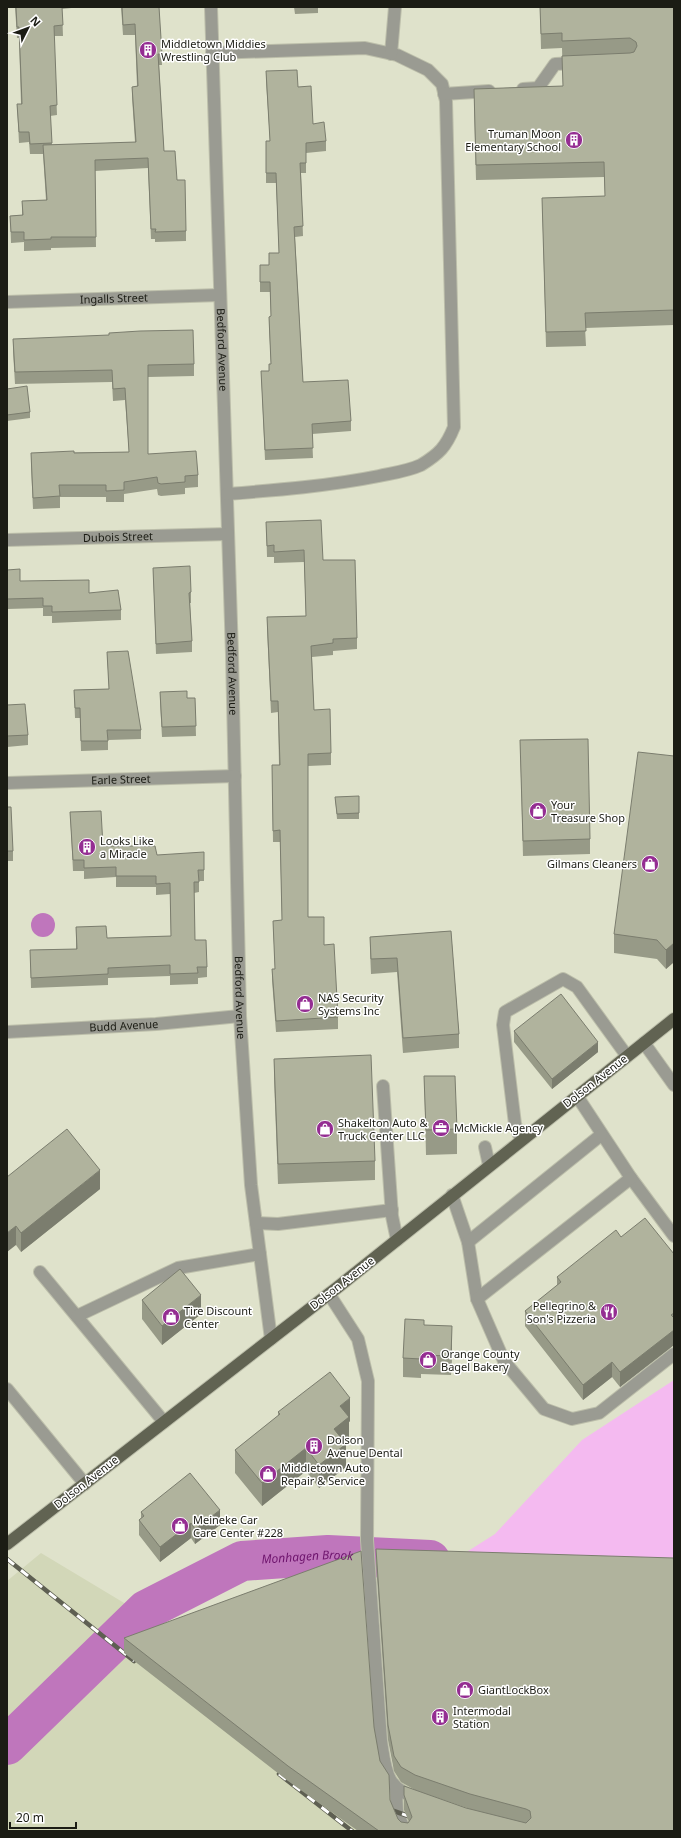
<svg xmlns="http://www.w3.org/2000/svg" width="681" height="1838" font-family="'Noto Sans',sans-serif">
<rect width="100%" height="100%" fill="#dfe2cb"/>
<path fill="#d2d7b8" d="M41,1553L359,1744L360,1753L415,1777L570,1831H7V1581Z"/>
<path fill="#f4baf0" d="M674,1380V1593L446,1565L495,1534L582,1440Z"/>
<circle fill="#bf76bc" cx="43" cy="925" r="12"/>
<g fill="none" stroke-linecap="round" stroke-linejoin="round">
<path stroke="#bf76bc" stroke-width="40" id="s1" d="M7,1745L146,1610L242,1561L328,1555L430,1560"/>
<defs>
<g id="minor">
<path id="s2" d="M211,7L232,654L240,1016L251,1185L271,1339"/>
<path d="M212,53L365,48L397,55L428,70L442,84L446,101L454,427C446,447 439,454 421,465C408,471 393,473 379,476C329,486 278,490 227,494"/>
<path d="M391,54L395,7"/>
<path d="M523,89L538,88L555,64L578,63"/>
<path d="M444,94L489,91"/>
<path id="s3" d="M7,302L220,295"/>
<path id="s4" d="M7,540L228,534"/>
<path id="s5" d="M7,783L235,776"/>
<path id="s6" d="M7,1032L156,1024L240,1016"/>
<path d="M644,1043L674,1085"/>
<path d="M383,1086L392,1216L397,1240"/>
<path d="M577,1096L631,1178L674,1236"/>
<path d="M521,1140L515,1124L503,1025L505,1012L563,979L577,987L627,1056"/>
<path d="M485,1147L489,1165"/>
<path d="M452,1195L468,1242L477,1299L504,1361L544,1409L572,1419L599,1413L674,1354"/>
<path d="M256,1223L278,1224L392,1210"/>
<path d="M468,1242L601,1135"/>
<path d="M40,1272L164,1422"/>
<path d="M329,1294L358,1339L368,1381L367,1540L381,1741C386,1772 385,1788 419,1799"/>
<path d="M477,1299L631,1178"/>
<path d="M77,1316L178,1268L260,1254"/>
<path d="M7,1389L85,1484"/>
<path d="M396,1788L397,1812L405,1831"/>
</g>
<path id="major" d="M7,1544L338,1287L674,1019"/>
</defs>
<use href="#minor" stroke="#bcbeaa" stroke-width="14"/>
<use href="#major" stroke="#bcbeaa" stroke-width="14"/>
<use href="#minor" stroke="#9a9b92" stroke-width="12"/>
<use href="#major" stroke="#616352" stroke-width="12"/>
<defs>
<g id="rail">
<path d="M7,1559L134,1661"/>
<path d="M279,1774L352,1831"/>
<path d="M385,1808L417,1819"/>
</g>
</defs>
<use href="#rail" stroke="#5e5f52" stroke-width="4.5"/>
<use href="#rail" stroke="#fff" stroke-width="3" stroke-dasharray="9" stroke-linecap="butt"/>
</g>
<g fill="#979a87" fill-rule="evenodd">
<path d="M15,7H81L62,9L63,36H54L57,115L50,116L52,145L135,142L132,97V87L137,86L135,35H123L121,7H159L162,65H159L164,151L177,180L186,231V241L155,242V239H151L148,168L95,171L96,247L51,248V250L24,251V242L11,243L10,216L22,215V201L46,200L43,154H30L29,142L19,143L17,104H21L19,38H17Z"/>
<path d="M294,7H318V13L295,14Z"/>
<path d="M540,7H674V325L585,328L586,346L546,347L542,198L605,196L604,177L476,180L474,104V89L563,86L562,48L541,49Z"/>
<path d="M266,71L298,87L313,124L326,141V151L306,153V173H301L303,236L295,237L303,382L351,421V431L312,434L313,458L265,460L261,371H269L271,364L269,327V317L271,316L270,292H260V265H269L279,253L276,183H266V141H270L266,81Z"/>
<path d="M13,339L194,364V376L148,377V454L198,475V487L185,488V494L161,496L158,495L157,489L124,494V502H106V497H60V508L33,509L31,465V453L129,452L125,400L113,401L112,382L15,384L13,351Z"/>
<path d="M7,389L30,412V418L7,421Z"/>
<path d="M266,522L323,560L357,638V649L333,651V655L312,657L314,710L331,753V765L308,766V917L324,945L338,1017V1029L276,1032L272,980V969H275L273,921L282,920L280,842H273L272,765H279L278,712L271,713L267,629V617L306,616L304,562L274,563V557H267Z"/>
<path d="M153,568L191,592V603H190L192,641V652L156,654Z"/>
<path d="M7,570L20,581L89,593L121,610V620L52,623V616H43V608L7,609Z"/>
<path d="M107,652L141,730V739L108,740V750L81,751L80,718H75L74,690L109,689Z"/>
<path d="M160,692L187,698H195L196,736L162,737L160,702Z"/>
<path d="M7,705L28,735V745L7,747Z"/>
<path d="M520,740L590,839V854L523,856Z"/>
<path d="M674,756V962L666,969L657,959L614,953V934Z"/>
<path d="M335,797L359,813V819H337Z"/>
<path d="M7,807L13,851V861H7Z"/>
<path d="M70,812L103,846L157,855L204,870V881H199V892L194,893L195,940L207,967V977L198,978V984L170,985V976L108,978V985L31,988L30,950L76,949V927L107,938L171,936L170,894L156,895V887H116V877L84,879V871H73Z"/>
<path d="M451,931L459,1034V1048L403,1053L397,972L371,974L370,951V937Z"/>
<path d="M514,1031L598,1052L552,1089L514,1042Z"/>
<path d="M274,1059L375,1161V1180L278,1184L274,1078Z"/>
<path d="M424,1076L457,1129V1154L426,1155Z"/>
<path d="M7,1177L100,1189L21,1252L16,1245Z"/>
<path d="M621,1237L674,1254V1345L620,1387L612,1377L583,1400L525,1326V1311L557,1286V1277Z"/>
<path d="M142,1300L201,1314L162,1345L142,1319Z"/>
<path d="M424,1325L452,1345L451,1375L421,1374V1378L403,1377V1358Z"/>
<path d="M278,1412L350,1421L349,1422V1441L345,1443L346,1467L319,1488L306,1471L262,1506L235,1473V1450L278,1416Z"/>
<path d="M141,1512L220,1525L195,1544L191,1538L160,1562L139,1535V1520L141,1518Z"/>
<path d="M376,1549L674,1831H358L288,1781L124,1653V1638L374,1727L380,1761L390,1800L398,1819L401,1822L408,1823L409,1822L404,1810V1786L415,1790L401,1782L394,1771L388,1740L376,1564ZM421,1792L470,1809L496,1816L466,1808Z"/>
</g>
<g fill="#7b7d6e">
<path d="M674,943V962L666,969V950Z"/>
<path d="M598,1042V1052L552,1089V1079Z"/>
<path d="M100,1170V1189L21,1252V1233Z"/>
<path d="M16,1226V1245L7,1252V1233Z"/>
<path d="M201,1295V1314L162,1345V1326Z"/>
<path d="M452,1326V1345L451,1375V1356Z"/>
<path d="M674,1330V1345L620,1387V1372Z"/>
<path d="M612,1362V1377L583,1400V1385Z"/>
<path d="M350,1398V1421L349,1422V1441L334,1452V1429L340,1406Z"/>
<path d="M346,1444V1467L319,1488V1465Z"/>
<path d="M306,1448V1471L262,1506V1483Z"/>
<path d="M220,1510V1525L195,1544V1529Z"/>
<path d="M191,1523V1538L160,1562V1547Z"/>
</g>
<g fill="#b0b39d" stroke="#7b7d6e">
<path d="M16,7H62L63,25L54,26L57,105L50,106L52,143L30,144L29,132H19L17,104H22L19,27H17Z"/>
<path d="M122,7H159L162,54H158L164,151H175L177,180H185L186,231L155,232L156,229H151L148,158L95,160L96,237H51V239L24,240V232H11L10,216L23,215L22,201L47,200L43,145L136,142L132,87L138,86L135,24L123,25Z"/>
<path d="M540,7H674V310L585,313L586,331L546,332L542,198L605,196L604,162L476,165L474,89L563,86L562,56L630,53L634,52L637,46L636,42L630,38L562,41V33L541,34Z"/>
<path d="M297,70L298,87L311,86L313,124L324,122L326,141L306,143V163H300L303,226L294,227L303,382L348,380L351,421L312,424L313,448L265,450L261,371H269V364H271L269,317L271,316L270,282H260V265H269V253H279L276,173H266V141H270L266,71Z"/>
<path d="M193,330L194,364L148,365V454L196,451L198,475L185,476V482L161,484L158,483L157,477L124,482V490L106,491V485H59L60,496L33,498L31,453L74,451V453L129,452L125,388L113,389L112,370L15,372L13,339L109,335V333L140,331Z"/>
<path d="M27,386L30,412L7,415V389Z"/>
<path d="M321,520L323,560H355L357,638L333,639V643L311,646L314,710L330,709L331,753L308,754V917H324V945L334,944L338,1017L276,1021L272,969H275L273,921L282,920L280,830L273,831L272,765H280L278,701H271L267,617L306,616L304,550L274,552V545L267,546L266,522Z"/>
<path d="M190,566L191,592L189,593L192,641L156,644L153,568Z"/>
<path d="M20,569V581L89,580V593L118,590L121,610L52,612V606H43V598L7,599V570Z"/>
<path d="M128,651L141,730H107L108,741H81L80,708H75L74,690L109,689L107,652Z"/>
<path d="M187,691V698H195L196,726L162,727L160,692Z"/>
<path d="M25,704L28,735L7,736V705Z"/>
<path d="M588,739L590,839L523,841L520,740Z"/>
<path d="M638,752L674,756V943L666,950L657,940L614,934Z"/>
<path d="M359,796V813L337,814L335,797Z"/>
<path d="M7,807H11L13,851H7Z"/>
<path d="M101,811L103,846H155L157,855L204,852V870H198L199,882H194L195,940H206L207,967H197L198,973L170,974V965L108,968V974L31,978L30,950L77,949L76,927L106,926L107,938L171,936L170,883L156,884V876H116V867L84,868V860H73L70,812Z"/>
<path d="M451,931L459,1034L403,1038L397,958L371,959L370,937Z"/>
<path d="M561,994L598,1042L552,1079L514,1031Z"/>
<path d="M371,1055L375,1161L278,1164L274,1059Z"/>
<path d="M424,1076H455L457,1129L426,1130Z"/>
<path d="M67,1129L100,1170L21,1233L16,1226L7,1233V1177Z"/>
<path d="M645,1218L674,1254V1313L671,1315L674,1318V1330L620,1372L612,1362L583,1385L525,1311L561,1282L557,1277L616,1230L621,1237Z"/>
<path d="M180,1269L201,1295L162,1326L142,1300Z"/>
<path d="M405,1319L424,1320V1325L452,1326L451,1356L421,1355V1359L403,1358Z"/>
<path d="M330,1372L350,1398L340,1406L349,1417L334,1429L346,1444L319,1465L306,1448L262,1483L235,1450L280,1414L278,1412Z"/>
<path d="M190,1473L220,1510L195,1529L191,1523L160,1547L139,1520L144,1516L141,1512Z"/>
<path d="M376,1549L674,1558V1831H379L288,1766L124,1638L361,1551L374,1727L380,1761L389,1775L390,1800L398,1819L401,1822L408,1823L412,1817L404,1795V1786L466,1808L526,1823L531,1818L530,1811L526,1809L470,1794L415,1775L401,1767L394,1756L388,1725Z"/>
</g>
<defs>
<symbol id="building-disc" viewBox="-11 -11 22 22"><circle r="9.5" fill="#942d92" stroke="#fff"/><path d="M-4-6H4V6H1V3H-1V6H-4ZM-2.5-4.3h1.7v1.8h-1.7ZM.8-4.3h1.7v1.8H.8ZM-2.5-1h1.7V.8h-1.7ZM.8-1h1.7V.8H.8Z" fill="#fff"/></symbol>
<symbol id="shop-disc" viewBox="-11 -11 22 22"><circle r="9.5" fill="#942d92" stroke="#fff"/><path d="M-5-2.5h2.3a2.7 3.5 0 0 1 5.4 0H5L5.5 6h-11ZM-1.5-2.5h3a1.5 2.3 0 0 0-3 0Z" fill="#fff"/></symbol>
<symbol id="office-disc" viewBox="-11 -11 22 22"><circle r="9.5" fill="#942d92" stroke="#fff"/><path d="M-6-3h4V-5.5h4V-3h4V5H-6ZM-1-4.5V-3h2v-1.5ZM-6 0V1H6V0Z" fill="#fff"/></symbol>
<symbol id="restaurant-disc" viewBox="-11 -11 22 22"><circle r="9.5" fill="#942d92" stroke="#fff"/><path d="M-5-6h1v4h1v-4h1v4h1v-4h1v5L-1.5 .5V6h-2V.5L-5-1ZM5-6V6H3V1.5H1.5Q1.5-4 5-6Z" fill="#fff"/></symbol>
</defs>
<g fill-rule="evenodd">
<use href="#building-disc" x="138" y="40" width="20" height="20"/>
<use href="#building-disc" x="564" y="130" width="20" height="20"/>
<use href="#shop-disc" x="528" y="801" width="20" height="20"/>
<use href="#building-disc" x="77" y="837" width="20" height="20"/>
<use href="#shop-disc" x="640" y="854" width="20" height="20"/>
<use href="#shop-disc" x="295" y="994" width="20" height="20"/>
<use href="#office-disc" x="431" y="1118" width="20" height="20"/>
<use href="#shop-disc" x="315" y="1119" width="20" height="20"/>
<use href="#restaurant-disc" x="599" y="1302" width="20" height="20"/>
<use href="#shop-disc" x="161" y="1307" width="20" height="20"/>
<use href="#shop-disc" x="418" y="1350" width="20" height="20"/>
<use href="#building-disc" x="304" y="1436" width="20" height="20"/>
<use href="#shop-disc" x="258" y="1464" width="20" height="20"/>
<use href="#shop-disc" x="170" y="1516" width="20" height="20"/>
<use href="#shop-disc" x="455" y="1680" width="20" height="20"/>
<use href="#building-disc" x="430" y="1707" width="20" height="20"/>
</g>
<g text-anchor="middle" stroke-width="3" stroke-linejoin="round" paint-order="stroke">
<g font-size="11" fill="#1b1c14" stroke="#fff" text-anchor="start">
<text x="161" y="48">Middletown Middies<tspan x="161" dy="13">Wrestling Club</tspan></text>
<text x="561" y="138" text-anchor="end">Truman Moon<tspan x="561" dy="13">Elementary School</tspan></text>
<text x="551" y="809">Your<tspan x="551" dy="13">Treasure Shop</tspan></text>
<text x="100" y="845">Looks Like<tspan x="100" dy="13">a Miracle</tspan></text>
<text x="637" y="868" text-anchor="end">Gilmans Cleaners</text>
<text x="318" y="1002">NAS Security<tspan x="318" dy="13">Systems Inc</tspan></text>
<text x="338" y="1127">Shakelton Auto &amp;<tspan x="338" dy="13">Truck Center LLC</tspan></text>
<text x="454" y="1132">McMickle Agency</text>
<text x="596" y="1310" text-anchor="end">Pellegrino &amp;<tspan x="596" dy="13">Son's Pizzeria</tspan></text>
<text x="184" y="1315">Tire Discount<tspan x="184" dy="13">Center</tspan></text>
<text x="441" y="1358">Orange County<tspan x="441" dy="13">Bagel Bakery</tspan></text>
<text x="327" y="1444">Dolson<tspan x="327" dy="13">Avenue Dental</tspan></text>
<text x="281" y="1472">Middletown Auto<tspan x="281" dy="13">Repair &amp; Service</tspan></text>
<text x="193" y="1524">Meineke Car<tspan x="193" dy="13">Care Center #228</tspan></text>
<text x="478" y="1694">GiantLockBox</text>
<text x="453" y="1715">Intermodal<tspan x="453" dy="13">Station</tspan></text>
</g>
<g font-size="11" fill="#1b1c14" stroke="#fff">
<text dy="4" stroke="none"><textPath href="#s3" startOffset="107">Ingalls Street</textPath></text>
<text dy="4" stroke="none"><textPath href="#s2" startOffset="343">Bedford Avenue</textPath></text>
<text dy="4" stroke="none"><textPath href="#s4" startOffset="111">Dubois Street</textPath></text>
<text dy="4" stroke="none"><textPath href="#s2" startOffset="667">Bedford Avenue</textPath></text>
<text dy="4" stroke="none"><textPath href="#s5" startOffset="114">Earle Street</textPath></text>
<text dy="4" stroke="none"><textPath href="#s2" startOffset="991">Bedford Avenue</textPath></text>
<text dy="4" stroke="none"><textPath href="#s6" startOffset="117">Budd Avenue</textPath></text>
<text transform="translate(595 1081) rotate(-38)" y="4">Dolson Avenue</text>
<text transform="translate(342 1283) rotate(-38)" y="4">Dolson Avenue</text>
<text transform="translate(86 1482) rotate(-38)" y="4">Dolson Avenue</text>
</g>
<g font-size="12" font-style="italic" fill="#6e146d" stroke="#fff">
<text dy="4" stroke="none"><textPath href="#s1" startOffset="367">Monhagen Brook</textPath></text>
</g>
</g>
<rect width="681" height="1838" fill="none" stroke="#1b1c14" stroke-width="16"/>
<g transform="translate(28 28) rotate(48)" stroke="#ffffff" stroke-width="3" paint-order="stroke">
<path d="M0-3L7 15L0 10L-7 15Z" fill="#1b1c14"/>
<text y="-6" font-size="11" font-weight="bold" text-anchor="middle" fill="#1b1c14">N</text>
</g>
<path d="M10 1822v6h66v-6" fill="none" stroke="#1b1c14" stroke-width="2"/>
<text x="16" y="1822" font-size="12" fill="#1b1c14" stroke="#ffffff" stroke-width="3" paint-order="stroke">20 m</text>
</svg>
